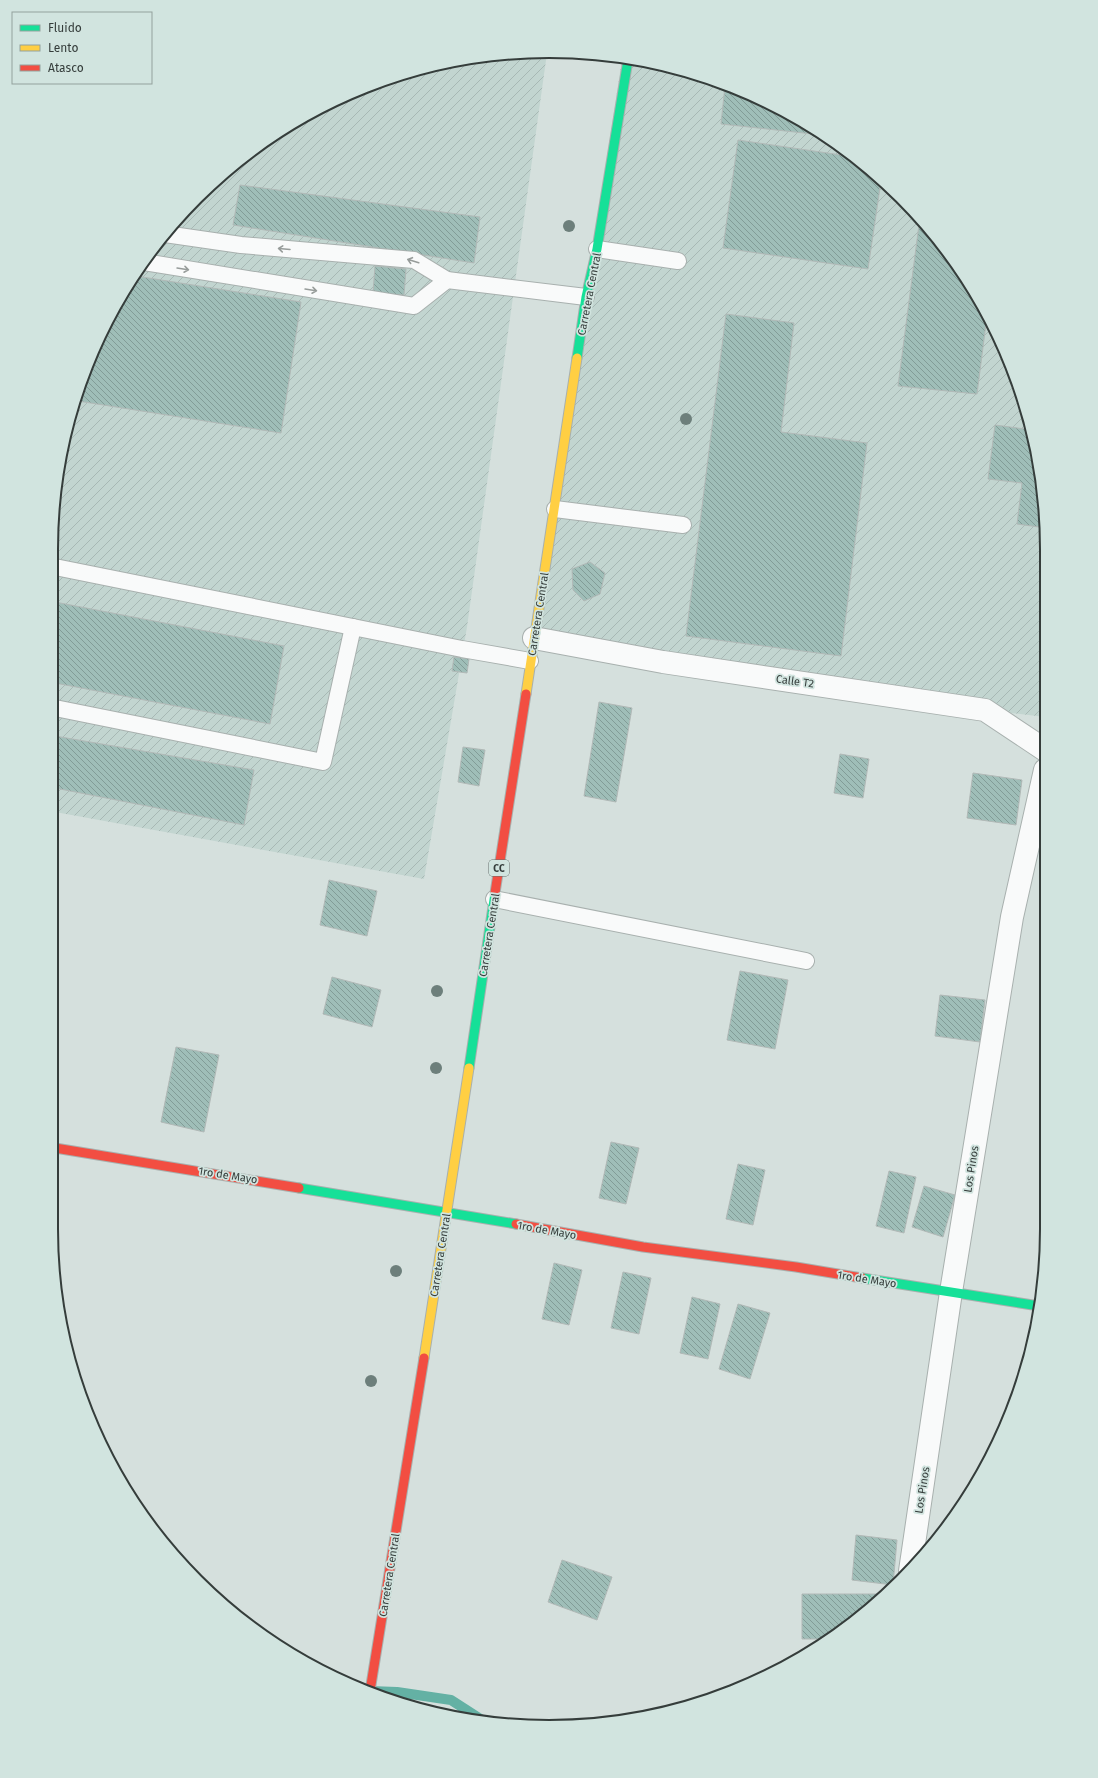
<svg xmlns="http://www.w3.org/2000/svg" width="1098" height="1778" font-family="'Fira Sans',sans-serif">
<defs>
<pattern id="industrial-furrows" width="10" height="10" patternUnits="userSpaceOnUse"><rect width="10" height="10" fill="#c2d5d0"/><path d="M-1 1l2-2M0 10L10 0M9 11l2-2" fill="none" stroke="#a7b8b4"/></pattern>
<pattern id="building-back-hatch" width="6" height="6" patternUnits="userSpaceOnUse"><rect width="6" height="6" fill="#9fbeb8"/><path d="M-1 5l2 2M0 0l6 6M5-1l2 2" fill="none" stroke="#829c97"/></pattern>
</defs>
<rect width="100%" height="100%" fill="#d5e0dd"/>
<g fill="url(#industrial-furrows)">
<path d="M547,53L467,627L424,879L55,812V484L89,359L154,246L220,175L300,118L389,78L484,55Z"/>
<path d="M622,59L678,68L769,102L852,154L924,221L980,300L1030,420L1046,516L1045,717L985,710L534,638Z"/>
</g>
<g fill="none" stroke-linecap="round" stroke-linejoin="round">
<path stroke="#64b1a4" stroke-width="10" d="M370,1691L397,1692L451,1700L482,1720"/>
</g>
<g fill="url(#building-back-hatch)" stroke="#b1b9b7">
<path d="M725,86L769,102L822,135L721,124Z"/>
<path d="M738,140L855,157L881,181L868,269L723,248Z"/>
<path d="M240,185L480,217L474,263L233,225Z"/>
<path d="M920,217L980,300L987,316L977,394L898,386Z"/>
<path d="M375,266L406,269L404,295L373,293Z"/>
<path d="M136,276L301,302L281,433L78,401L89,359Z"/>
<path d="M726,314L794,323L781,432L867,443L841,656L686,636Z"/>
<path d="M995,425L1032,430L1046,516V528L1017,524L1022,483L988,479Z"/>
<path d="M590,562L605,573L600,594L584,601L573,590L572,569Z"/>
<path d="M55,602L284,646L270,724L55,683Z"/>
<path d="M454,657L469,659L467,673L452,671Z"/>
<path d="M599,702L632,708L616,802L584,796Z"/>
<path d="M55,736L254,770L244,825L55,788Z"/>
<path d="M463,747L485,750L479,786L458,782Z"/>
<path d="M840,754L869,759L863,798L834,793Z"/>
<path d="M973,773L1022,780L1016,825L967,818Z"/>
<path d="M329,880L377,891L367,936L320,925Z"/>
<path d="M740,971L788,980L775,1049L727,1040Z"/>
<path d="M332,977L381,990L372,1027L323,1014Z"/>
<path d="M940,995L985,1000L980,1042L935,1036Z"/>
<path d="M176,1047L219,1055L204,1132L161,1122Z"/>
<path d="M611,1142L639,1148L626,1204L599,1198Z"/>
<path d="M738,1164L765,1170L753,1225L726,1219Z"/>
<path d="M889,1171L916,1177L904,1233L876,1226Z"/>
<path d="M924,1186L955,1195L943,1237L912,1227Z"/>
<path d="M554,1263L582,1270L569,1325L542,1319Z"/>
<path d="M623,1272L651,1278L639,1334L611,1328Z"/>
<path d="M692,1297L720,1304L708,1359L680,1353Z"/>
<path d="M738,1304L770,1313L750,1379L719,1369Z"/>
<path d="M856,1535L897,1540L893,1585L852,1580Z"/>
<path d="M562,1560L612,1577L597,1620L548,1602Z"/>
<path d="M802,1594H886L831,1639H802Z"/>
</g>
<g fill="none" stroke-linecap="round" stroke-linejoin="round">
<defs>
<g id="lane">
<path d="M165,234L241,245L414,260L447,280L586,297"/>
<path d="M597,249L678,261"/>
<path d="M144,262L414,306L447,280"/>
<path d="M555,509L683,525"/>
<path d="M55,567L462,649L530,661"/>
<path d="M55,708L323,762L353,627"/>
<path d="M494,899L806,961"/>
</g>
<g id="street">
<path d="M534,638L663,662L985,710L1045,750"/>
<path d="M910,1571L951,1292L1012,917L1045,770"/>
</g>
<g id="fast">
<path d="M577,358L586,297L597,249L628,60"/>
<path d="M469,1068L495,893"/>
<path d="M299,1188L516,1224"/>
<path d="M862,1278L1039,1306"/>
</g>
<g id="slow">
<path d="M526,694L577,358"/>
<path d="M424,1358L469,1068"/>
</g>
<g id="jam">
<path d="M495,893L526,694"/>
<path d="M55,1148L299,1188"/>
<path d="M516,1224L643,1247L796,1267L862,1278"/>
<path d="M370,1691L424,1358"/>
</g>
</defs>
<use href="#lane" stroke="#a8b0ae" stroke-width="18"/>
<use href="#street" stroke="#a8b0ae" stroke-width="24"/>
<use href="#fast" stroke="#a8b0ae" stroke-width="11"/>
<use href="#slow" stroke="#a8b0ae" stroke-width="11"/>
<use href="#jam" stroke="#a8b0ae" stroke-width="11"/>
<use href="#lane" stroke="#f9fafa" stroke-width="16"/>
<use href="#street" stroke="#f9fafa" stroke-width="22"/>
<use href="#fast" stroke="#16e098" stroke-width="9"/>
<use href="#slow" stroke="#ffcf43" stroke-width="9"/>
<use href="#jam" stroke="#f24e42" stroke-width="9"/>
</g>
<g fill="#6d7f7b">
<circle cx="569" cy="226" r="6"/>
<circle cx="686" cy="419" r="6"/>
<circle cx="437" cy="991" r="6"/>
<circle cx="436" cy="1068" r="6"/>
<circle cx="396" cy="1271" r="6"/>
<circle cx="371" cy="1381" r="6"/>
</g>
<defs><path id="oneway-shaft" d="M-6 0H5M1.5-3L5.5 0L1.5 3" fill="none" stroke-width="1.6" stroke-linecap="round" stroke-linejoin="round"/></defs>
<g stroke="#979c9a">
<use href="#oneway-shaft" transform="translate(284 249) rotate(-175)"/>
<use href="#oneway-shaft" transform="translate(413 261) rotate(-163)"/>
<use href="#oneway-shaft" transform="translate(183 269) rotate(9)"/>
<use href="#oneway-shaft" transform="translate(311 290) rotate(9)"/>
</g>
<g text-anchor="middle" stroke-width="3.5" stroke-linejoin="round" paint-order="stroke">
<rect fill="#d1e4df" stroke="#646f6c" stroke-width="1" x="489" y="860" width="20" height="16" rx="3"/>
<g font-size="10" font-weight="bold" fill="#353d3b">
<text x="499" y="872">CC</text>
</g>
<g font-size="11" fill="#353d3b" stroke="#d1e4df">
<text transform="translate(589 294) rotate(-79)" y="4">Carretera Central</text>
<text transform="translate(538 614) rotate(-81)" y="4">Carretera Central</text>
<text transform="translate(795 681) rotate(8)" y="4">Calle T2</text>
<text transform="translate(489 935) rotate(-81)" y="4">Carretera Central</text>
<text transform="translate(971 1169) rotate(-81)" y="4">Los Pinos</text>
<text transform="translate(228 1175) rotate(9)" y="4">1ro de Mayo</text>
<text transform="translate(547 1230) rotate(10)" y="4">1ro de Mayo</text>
<text transform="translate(440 1255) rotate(-81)" y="4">Carretera Central</text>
<text transform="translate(867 1279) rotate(9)" y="4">1ro de Mayo</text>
<text transform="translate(922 1490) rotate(-81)" y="4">Los Pinos</text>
<text transform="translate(389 1575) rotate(-81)" y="4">Carretera Central</text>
</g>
</g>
<path d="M0 0H1098V1778H0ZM549 58H549A491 491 0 0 1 1040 549V1229A491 491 0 0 1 549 1720H549A491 491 0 0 1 58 1229V549A491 491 0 0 1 549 58Z" fill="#d1e4df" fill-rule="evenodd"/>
<path fill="none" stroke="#353d3b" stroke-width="2" d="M549 58H549A491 491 0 0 1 1040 549V1229A491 491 0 0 1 549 1720H549A491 491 0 0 1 58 1229V549A491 491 0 0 1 549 58Z"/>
<rect x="12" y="12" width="140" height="72" fill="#d1e4df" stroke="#93a19d"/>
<rect x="20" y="25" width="20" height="6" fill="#16e098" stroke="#93a19d"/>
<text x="48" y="32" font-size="12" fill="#353d3b">Fluido</text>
<rect x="20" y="45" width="20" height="6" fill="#ffcf43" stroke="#93a19d"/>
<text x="48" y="52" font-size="12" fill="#353d3b">Lento</text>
<rect x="20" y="65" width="20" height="6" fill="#f24e42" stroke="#93a19d"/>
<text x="48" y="72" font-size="12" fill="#353d3b">Atasco</text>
</svg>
